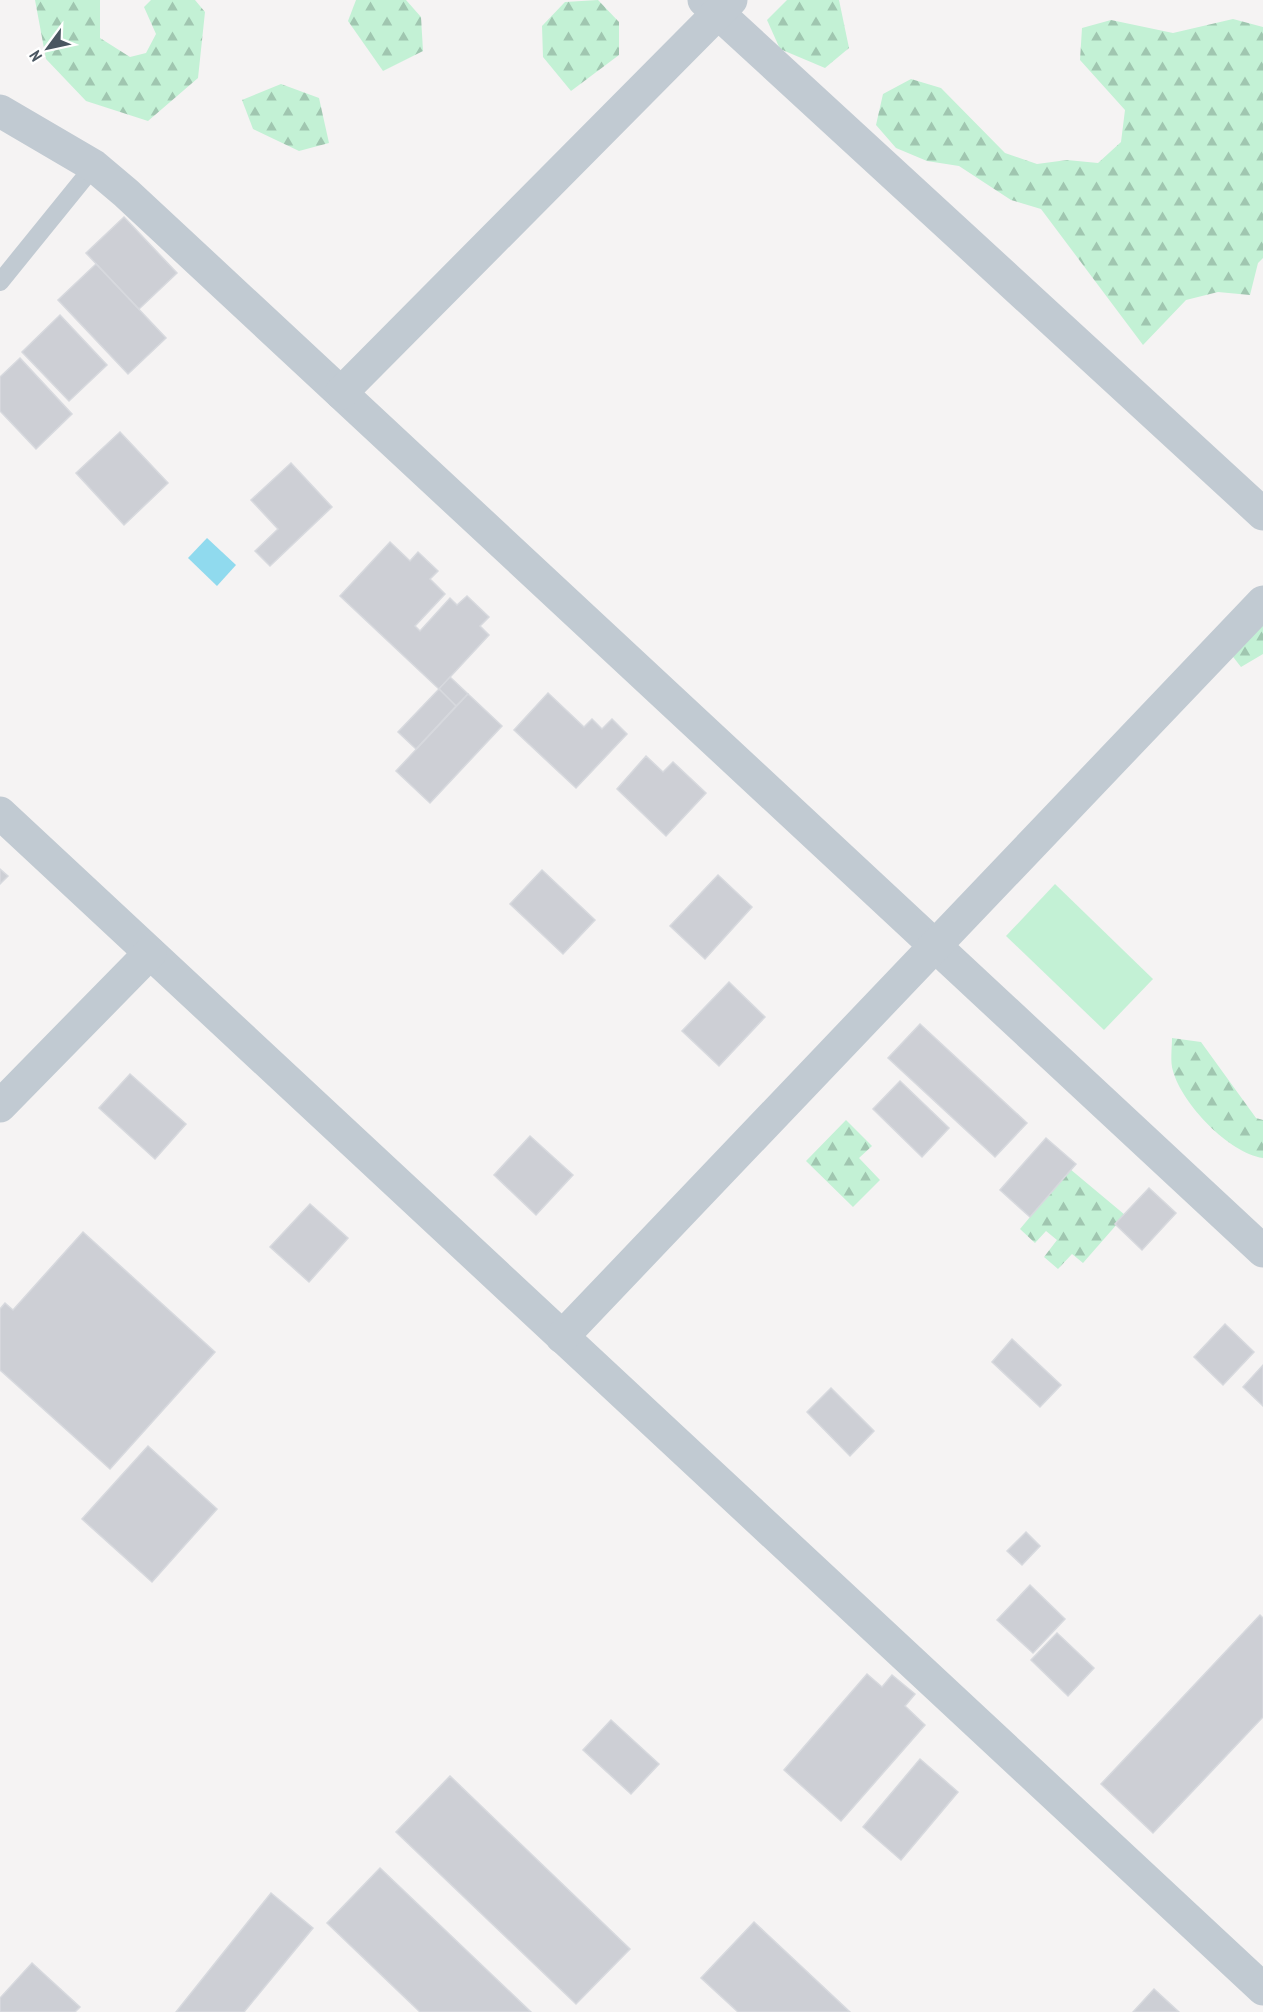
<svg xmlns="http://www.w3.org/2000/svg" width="1263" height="2012" font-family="'PT Sans Narrow',sans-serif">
<defs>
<pattern id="forest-firs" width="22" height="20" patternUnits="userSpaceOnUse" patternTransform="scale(1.5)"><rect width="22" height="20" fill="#c3f1d5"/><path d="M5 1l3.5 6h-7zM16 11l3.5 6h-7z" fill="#a0c6b0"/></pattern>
</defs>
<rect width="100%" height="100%" fill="#f5f3f3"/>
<g fill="url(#forest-firs)">
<path d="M35,0H100V38L130,57L146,53L156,34L144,7L151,0H195L205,12L198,78L148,121L86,101L46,59Z"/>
<path d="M356,0H406L421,17L423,51L383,71L348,21Z"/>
<path d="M598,0L619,22V55L571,91L543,57L542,26L565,2Z"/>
<path d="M787,0H839L849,48L825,68L780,49L767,20Z"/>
<path d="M1233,19L1263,27V258L1258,263L1250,295L1218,292L1186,300L1143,345L1041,209L1011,200L959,166L927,161L896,148L876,125L883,94L911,79L941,88L1005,153L1037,164L1067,160L1098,163L1121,142L1125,110L1080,60L1082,28L1111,20L1173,33Z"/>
<path d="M281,84L319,98L329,143L299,151L253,129L242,100Z"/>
<path d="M1263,594V654L1241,667L1223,644Z"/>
<path d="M1172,1038L1201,1042L1256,1118L1263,1120V1158C1229,1153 1182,1104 1173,1071C1170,1062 1172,1048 1172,1038Z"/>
<path d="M846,1120L872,1146L859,1158L880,1180L853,1207L806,1161Z"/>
<path d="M1070,1169L1125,1215L1083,1263L1072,1254L1058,1269L1044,1257L1057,1240L1046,1231L1035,1243L1020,1229Z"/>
</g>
<path fill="#c3f1d5" d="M1055,884L1153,979L1104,1030L1006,936Z"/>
<path fill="#90daee" d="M207,538L236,565L217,586L188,558Z"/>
<g fill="#cdcfd5" stroke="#d7d9de" stroke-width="1.5">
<path d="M124,217L177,273L139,309L86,253Z"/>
<path d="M96,264L166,338L128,374L58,300Z"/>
<path d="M60,315L107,365L69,401L22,352Z"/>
<path d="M20,358L72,414L36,449L0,411V377Z"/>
<path d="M120,432L168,483L124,525L76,473Z"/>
<path d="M291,463L332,507L270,566L255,551L278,529L251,500Z"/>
<path d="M390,542L410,561L418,552L438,571L430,579L445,594L415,626L420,631L450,598L457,605L467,596L489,617L480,626L489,635L439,689L340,596Z"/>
<path d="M450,677L468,694L456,706L439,689Z"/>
<path d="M439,689L456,706L416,749L398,732Z"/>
<path d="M548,693L584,727L592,719L602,729L612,719L627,734L576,788L514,730Z"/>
<path d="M468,694L502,726L430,803L396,771Z"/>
<path d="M646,756L663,772L673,762L706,793L666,836L617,789Z"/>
<path d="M0,869L8,876L0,884Z"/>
<path d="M542,870L595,920L563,954L510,904Z"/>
<path d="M718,875L752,907L705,959L670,926Z"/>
<path d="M729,982L765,1017L719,1066L682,1031Z"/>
<path d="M920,1024L1027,1123L995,1157L888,1058Z"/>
<path d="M130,1074L186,1124L155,1159L99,1108Z"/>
<path d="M900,1081L949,1128L922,1157L873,1109Z"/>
<path d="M530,1136L573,1175L536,1215L494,1175Z"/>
<path d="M1046,1138L1076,1164L1030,1217L1000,1190Z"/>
<path d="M1149,1188L1176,1213L1142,1250L1115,1224Z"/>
<path d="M310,1204L348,1238L309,1282L270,1247Z"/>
<path d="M83,1232L215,1352L110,1469L0,1370V1309L5,1303L13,1310Z"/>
<path d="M1225,1324L1254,1352L1223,1385L1194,1357Z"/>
<path d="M1012,1339L1061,1385L1040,1407L992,1362Z"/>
<path d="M1263,1365V1406L1243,1387Z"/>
<path d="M831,1388L874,1431L850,1456L807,1412Z"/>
<path d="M148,1446L217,1509L152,1582L82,1519Z"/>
<path d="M1026,1532L1040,1546L1022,1565L1007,1551Z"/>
<path d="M1030,1585L1065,1619L1033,1653L997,1620Z"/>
<path d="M1260,1615L1263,1618V1717L1153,1833L1101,1784Z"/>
<path d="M1057,1633L1094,1668L1068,1696L1031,1660Z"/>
<path d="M867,1674L882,1687L892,1675L915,1694L905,1706L925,1725L841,1821L784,1770Z"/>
<path d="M611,1720L659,1764L631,1794L583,1750Z"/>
<path d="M920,1759L958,1792L901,1860L863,1827Z"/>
<path d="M450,1776L630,1949L576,2004L396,1832Z"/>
<path d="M380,1868L531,2012H420L327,1923Z"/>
<path d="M271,1893L313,1928L244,2012H176Z"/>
<path d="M754,1922L850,2012H738L701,1978Z"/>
<path d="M32,1963L80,2007L75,2012H0V1998Z"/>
<path d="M1154,1989L1179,2012H1133Z"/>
</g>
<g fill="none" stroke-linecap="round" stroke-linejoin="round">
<path stroke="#c1cad2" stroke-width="18" d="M0,282L94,166"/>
<g stroke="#c1cad2" stroke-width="33">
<path d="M704,0L1263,514"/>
<path d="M0,111L94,166L126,193L1263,1251"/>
<path d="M341,393L731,0"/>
<path d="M0,813L1263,1989"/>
<path d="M0,1106L150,953"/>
<path d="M562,1337L1263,602"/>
</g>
</g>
<g transform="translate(48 48) rotate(237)" stroke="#ffffff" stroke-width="4.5" paint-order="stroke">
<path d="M0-4.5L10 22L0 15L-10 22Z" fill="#4a5661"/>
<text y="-9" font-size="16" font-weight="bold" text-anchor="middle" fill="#4a5661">N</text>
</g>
</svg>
